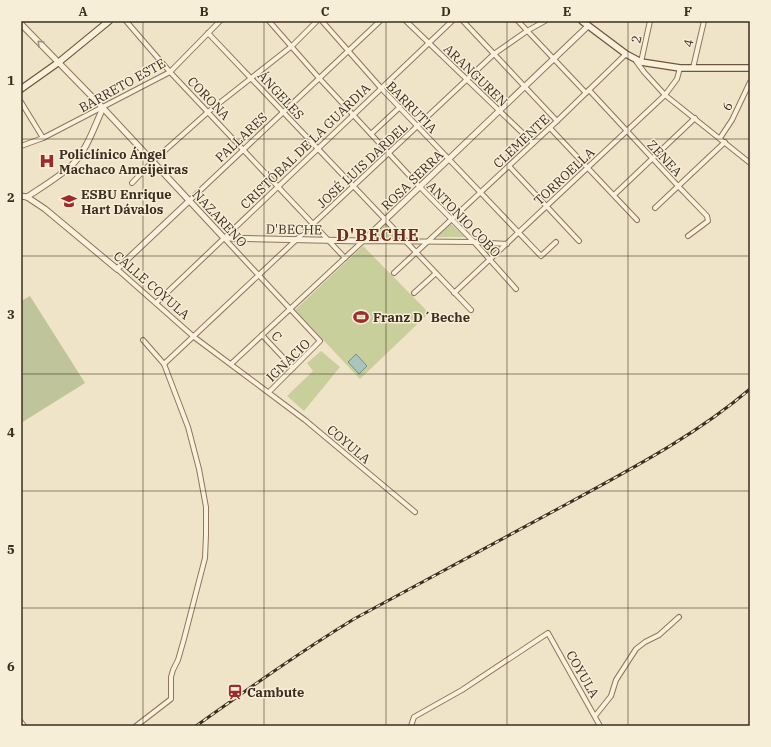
<svg xmlns="http://www.w3.org/2000/svg" width="771" height="747" font-family="'IBM Plex Serif',serif">
<rect width="100%" height="100%" fill="#f0e4c8"/>
<g fill="#c9cf9b">
<path d="M385,222L401,239L366,240Z"/>
<path d="M450,223L465,237H437Z"/>
<path d="M477,243L500,244L488,255Z"/>
<path d="M363,246L429,313L360,379L295,310Z"/>
<path d="M321,351L340,367L304,411L287,396L313,371L307,363Z"/>
</g>
<path fill="#bfc49a" d="M30,296L85,383L21,423V301Z"/>
<path fill="#a9c4bc" stroke="#6f938a" d="M356,354L367,366L359,374L348,362Z"/>
<g fill="none" stroke-linecap="round" stroke-linejoin="round">
<defs>
<g id="minor">
<path d="M126,21L170,72L345,258"/>
<path d="M269,21L319,78L420,187L474,242L516,289"/>
<path d="M322,21L381,88L541,256L556,242"/>
<path d="M406,21L533,143"/>
<path d="M463,21L557,121"/>
<path d="M518,21L586,93"/>
<path d="M208,33L471,310"/>
<path d="M636,61L644,72L665,95L750,163"/>
<path d="M641,62L650,21"/>
<path d="M693,68L704,21"/>
<path d="M589,90L678,186L707,216L708,221L688,236"/>
<path d="M21,102L43,138"/>
<path d="M550,128L637,220"/>
<path d="M371,134L400,107"/>
<path d="M720,138L732,120L750,82"/>
<path d="M21,146L43,138L170,72L220,21"/>
<path d="M509,166L579,241"/>
<path d="M132,183L152,162L208,112L292,46L317,21"/>
<path d="M614,195L695,118"/>
<path d="M189,201L380,21"/>
<path d="M655,208L725,142"/>
<path d="M224,238L320,341L269,392"/>
<path d="M117,269L194,337L305,420L415,512"/>
<path d="M394,273L557,121L626,54"/>
<path d="M414,293L435,274"/>
<path d="M454,293L665,95L677,79L680,68"/>
<path d="M156,303L452,21"/>
<path d="M262,335L293,368"/>
<path d="M164,364L494,54L527,31L545,21"/>
<path d="M231,364L363,241L474,242L507,244"/>
<path d="M595,716L611,696L616,680L636,649L645,642L659,635L679,617"/>
<path d="M21,722L24,726"/>
<path d="M136,726L171,699V677L173,670L178,660L184,639L205,558L206,535V507L199,469L188,427L164,364L143,340"/>
<path d="M411,726L414,717L462,690L548,633L600,726"/>
</g>
<g id="tertiary">
<path d="M21,24L103,108L224,238L363,241L588,26"/>
<path d="M21,196L27,197L45,209L117,269L189,201"/>
<path d="M27,197C42,187 59,177 72,165C87,150 94,127 103,108"/>
</g>
<g id="secondary">
<path d="M582,21L626,54L641,62L680,68H750"/>
<path d="M21,89L59,62L109,21"/>
</g>
</defs>
<use href="#minor" stroke="#8d765c" stroke-width="6"/>
<use href="#tertiary" stroke="#8d765c" stroke-width="7"/>
<use href="#secondary" stroke="#6f573f" stroke-width="8"/>
<use href="#minor" stroke="#faf1dc" stroke-width="4"/>
<use href="#tertiary" stroke="#faf1dc" stroke-width="5"/>
<use href="#secondary" stroke="#faf1dc" stroke-width="5.5"/>
<defs>
<path id="rail" d="M196,726C248,689 300,652 354,619C425,581 495,543 565,505C629,470 695,436 750,389"/>
</defs>
<use href="#rail" stroke="#3d2e20" stroke-width="3"/>
<use href="#rail" stroke="#f7eed8" stroke-width="1.5" stroke-dasharray="4.5" stroke-linecap="butt"/>
</g>
<defs><path id="oneway-chevron" d="M-2-3.5L2.5 0L-2 3.5" fill="none" stroke-width="1.6" stroke-linecap="round" stroke-linejoin="round"/></defs>
<use stroke="#9c907e" href="#oneway-chevron" transform="translate(40 43) rotate(-135)"/>
<path fill="none" stroke="#3d2e20" stroke-width="1" stroke-opacity="0.55" d="M143,21V726M264,21V726M386,21V726M507,21V726M628,21V726M21,139H750M21,256H750M21,374H750M21,491H750M21,608H750"/>
<defs>
<symbol id="hospital-bare" viewBox="-9 -9 18 18"><path d="M-5-5h3v3.5h4V-5h3V5h-3V1.5h-4V5h-3Z" fill="#9e2a2b" stroke="#f7eed8" stroke-width="2.5" paint-order="stroke"/></symbol>
<symbol id="school-bare" viewBox="-9 -9 18 18"><path d="M0-5L7-2L0 1L-7-2ZM-4 1L0 2.5L4 1V4Q0 6-4 4Z" fill="#9e2a2b" stroke="#f7eed8" stroke-width="2.5" paint-order="stroke"/></symbol>
<symbol id="stadium-bare" viewBox="-9 -9 18 18"><path d="M0-5a6.5 5 0 1 0 0 10a6.5 5 0 1 0 0-10ZM-3.5-1.8h7v3.6h-7Z" fill="#9e2a2b" stroke="#f7eed8" stroke-width="2.5" paint-order="stroke"/></symbol>
<symbol id="station-bare" viewBox="-9 -9 18 18"><path d="M-3-6H3Q5-6 5-4V2Q5 4 3 4L4.5 6H3L1.5 4h-3L-3 6H-4.5L-3 4Q-5 4-5 2V-4Q-5-6-3-6ZM-3.5-4v3h7v-3ZM-3.5 1v1.5H-2V1ZM2 1v1.5H3.5V1Z" fill="#9e2a2b" stroke="#f7eed8" stroke-width="2.5" paint-order="stroke"/></symbol>
</defs>
<g fill-rule="evenodd">
<use href="#hospital-bare" x="36" y="150" width="22" height="22"/>
<use href="#school-bare" x="58" y="190" width="22" height="22"/>
<use href="#stadium-bare" x="350" y="306" width="22" height="22"/>
<use href="#station-bare" x="224" y="681" width="22" height="22"/>
</g>
<g text-anchor="middle" stroke-width="3" stroke-linejoin="round" paint-order="stroke">
<g font-size="13" fill="#3d2e20" stroke="#f7eed8">
<text transform="translate(636 39) rotate(-77)" y="5">2</text>
<text transform="translate(688 43) rotate(-77)" y="5">4</text>
<text transform="translate(476 75) rotate(44)" y="5">ARANGUREN</text>
<text transform="translate(122 85) rotate(-29)" y="5">BARRETO ESTE</text>
<text transform="translate(281 95) rotate(47)" y="5">ÁNGELES</text>
<text transform="translate(209 98) rotate(46)" y="5">CORONA</text>
<text transform="translate(727 106) rotate(-64)" y="5">6</text>
<text transform="translate(412 107) rotate(46)" y="5">BARRUTIA</text>
<text transform="translate(241 137) rotate(-43)" y="5">PALLARES</text>
<text transform="translate(521 141) rotate(-43)" y="5">CLEMENTE</text>
<text transform="translate(305 146) rotate(-44)" y="5">CRISTÓBAL DE LA GUARDIA</text>
<text transform="translate(665 158) rotate(47)" y="5">ZENEA</text>
<text transform="translate(362 165) rotate(-43)" y="5">JOSÉ LUIS DARDEL</text>
<text transform="translate(564 176) rotate(-43)" y="5">TORROELLA</text>
<text transform="translate(412 180) rotate(-44)" y="5">ROSA SERRA</text>
<text transform="translate(220 218) rotate(47)" y="5">NAZARENO</text>
<text transform="translate(464 219) rotate(46)" y="5">ANTONIO COBO</text>
<text transform="translate(294 229) rotate(1)" y="5">D'BECHE</text>
<text transform="translate(152 285) rotate(41)" y="5">CALLE COYULA</text>
<text transform="translate(277 336) rotate(47)" y="5">C</text>
<text transform="translate(288 360) rotate(-44)" y="5">IGNACIO</text>
<text transform="translate(349 444) rotate(40)" y="5">COYULA</text>
<text transform="translate(583 674) rotate(60)" y="5">COYULA</text>
</g>
<g font-size="13" font-weight="bold" fill="#3d2e20" stroke="#f7eed8" text-anchor="start">
<text x="59" y="159">Policlínico Ángel<tspan x="59" dy="15">Machaco Ameijeiras</tspan></text>
<text x="81" y="199">ESBU Enrique<tspan x="81" dy="15">Hart Dávalos</tspan></text>
<text x="373" y="322">Franz D´Beche</text>
<text x="247" y="697">Cambute</text>
</g>
<g font-size="17" font-weight="bold" letter-spacing="1" fill="#6b2e1e" stroke="#f7eed8">
<text x="378" y="241">D'BECHE</text>
</g>
</g>
<rect width="771" height="747" fill="none" stroke="#f7eed8" stroke-width="44"/>
<rect x="22" y="22" width="727" height="703" fill="none" stroke="#3d2e20" stroke-width="1.5"/>
<g font-size="13" text-anchor="middle" font-weight="bold" fill="#3d2e20">
<text x="83" y="16">A</text>
<text x="204" y="16">B</text>
<text x="325" y="16">C</text>
<text x="446" y="16">D</text>
<text x="567" y="16">E</text>
<text x="688" y="16">F</text>
<text x="11" y="85">1</text>
<text x="11" y="202">2</text>
<text x="11" y="319">3</text>
<text x="11" y="437">4</text>
<text x="11" y="554">5</text>
<text x="11" y="671">6</text>
</g>
</svg>
